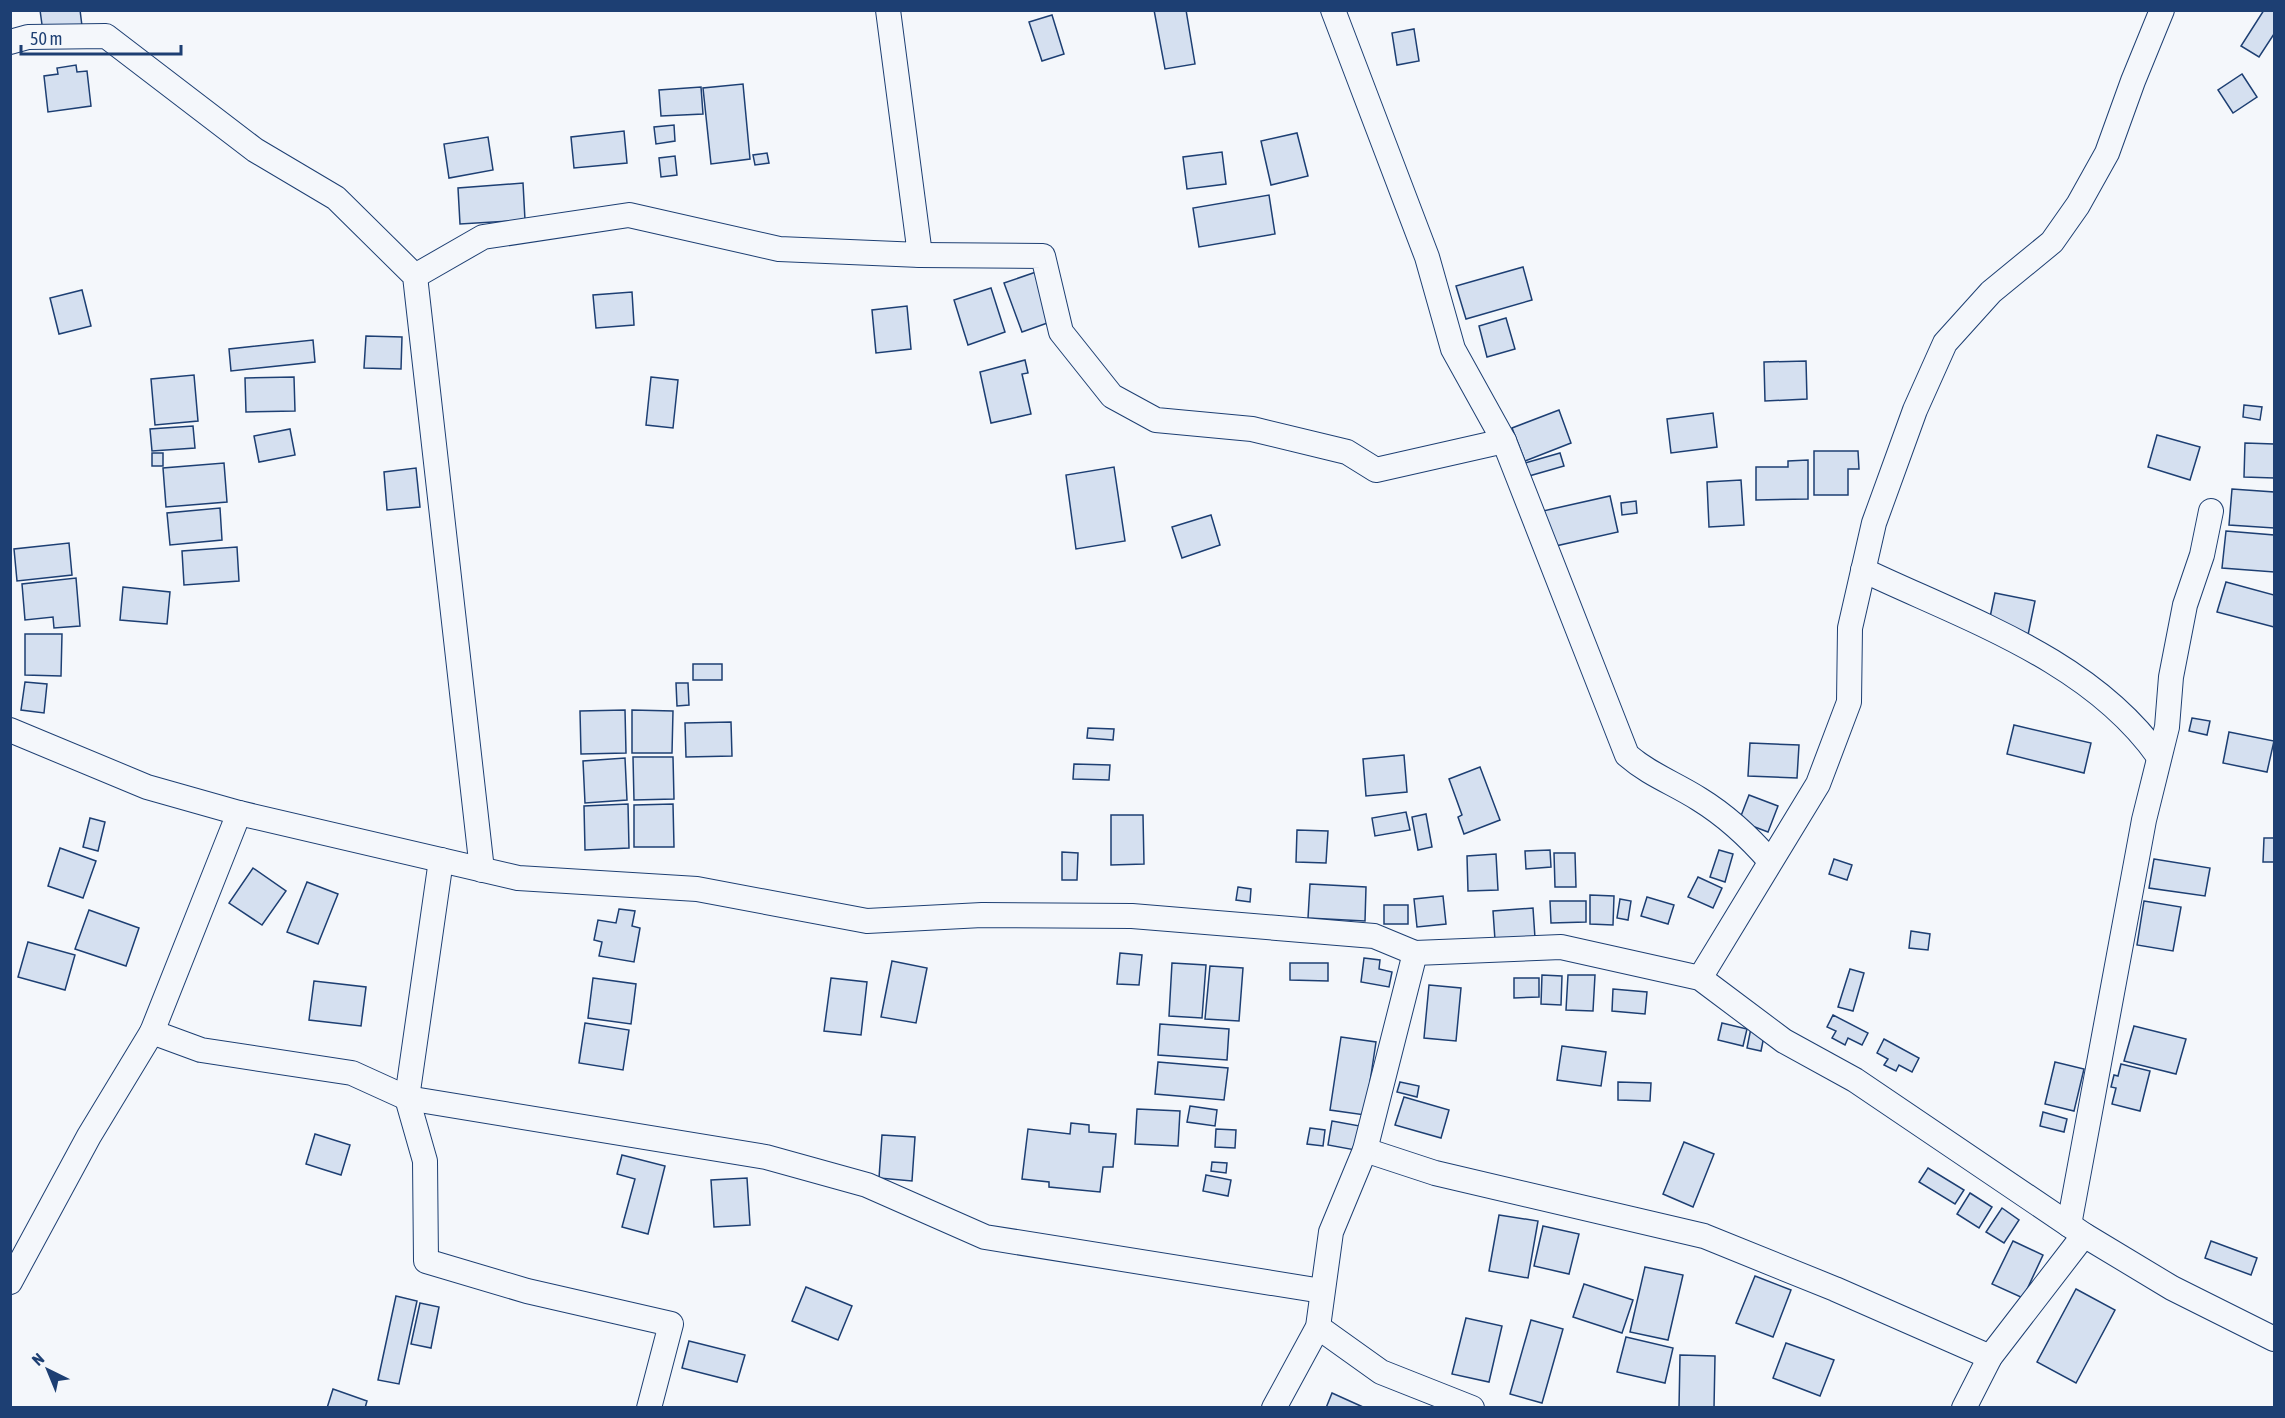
<svg xmlns="http://www.w3.org/2000/svg" width="2285" height="1418" font-family="'Asap Condensed',sans-serif">
<rect width="100%" height="100%" fill="#f4f7fb"/>
<g fill="#d5e0f0" stroke="#1d3f73" stroke-width="1.5">
<path d="M40,10H80L82,26L43,32Z"/>
<path d="M1154,10H1186L1195,64L1165,69Z"/>
<path d="M2264,10H2274V34L2259,57L2241,46Z"/>
<path d="M1052,15L1064,54L1042,61L1029,22Z"/>
<path d="M1414,29L1419,61L1397,65L1392,33Z"/>
<path d="M76,65L77,72L87,71L91,106L48,112L44,76L58,74L57,68Z"/>
<path d="M2242,74L2257,97L2233,113L2218,90Z"/>
<path d="M743,84L750,159L711,164L703,88Z"/>
<path d="M701,87L703,114L661,116L659,90Z"/>
<path d="M674,125L675,141L656,144L654,127Z"/>
<path d="M624,131L627,163L574,168L571,137Z"/>
<path d="M1297,133L1308,176L1271,185L1261,141Z"/>
<path d="M488,137L493,170L449,178L444,144Z"/>
<path d="M1222,152L1226,184L1187,189L1183,157Z"/>
<path d="M767,153L769,163L755,165L753,155Z"/>
<path d="M675,156L677,175L661,177L659,158Z"/>
<path d="M523,183L525,220L460,224L458,188Z"/>
<path d="M1269,195L1275,234L1199,247L1193,208Z"/>
<path d="M1523,267L1532,300L1466,319L1456,286Z"/>
<path d="M1036,272L1053,321L1022,332L1004,283Z"/>
<path d="M991,288L1005,332L968,345L954,300Z"/>
<path d="M82,290L91,326L59,334L50,298Z"/>
<path d="M632,292L634,325L596,328L593,295Z"/>
<path d="M907,306L911,349L876,353L872,310Z"/>
<path d="M1506,318L1515,349L1487,357L1479,326Z"/>
<path d="M366,336L402,337L401,369L364,368Z"/>
<path d="M313,340L315,362L231,371L229,349Z"/>
<path d="M1025,360L1028,373L1022,374L1031,414L991,423L980,372Z"/>
<path d="M1806,361L1807,399L1765,401L1764,362Z"/>
<path d="M194,375L198,421L155,425L151,379Z"/>
<path d="M294,377L295,411L246,412L245,378Z"/>
<path d="M651,377L678,380L673,428L646,425Z"/>
<path d="M2244,405L2262,407L2260,420L2243,417Z"/>
<path d="M1559,410L1571,443L1525,461L1512,428Z"/>
<path d="M1713,413L1717,447L1671,453L1667,419Z"/>
<path d="M193,426L195,448L152,451L150,429Z"/>
<path d="M290,429L295,455L259,462L254,436Z"/>
<path d="M2157,435L2200,447L2190,480L2148,467Z"/>
<path d="M2245,443L2274,444V478L2244,477Z"/>
<path d="M1814,451H1858L1859,469H1848V495H1814Z"/>
<rect x="152" y="453" width="11" height="13"/>
<path d="M1560,453L1564,466L1529,476L1525,463Z"/>
<path d="M1808,460V499L1756,500V467H1788V461Z"/>
<path d="M224,463L227,502L166,507L163,468Z"/>
<path d="M1114,467L1125,541L1076,549L1066,475Z"/>
<path d="M416,468L420,507L387,510L384,472Z"/>
<path d="M1741,480L1744,525L1709,527L1707,482Z"/>
<path d="M2232,489L2274,492V528L2229,525Z"/>
<path d="M1610,496L1618,532L1551,547L1543,511Z"/>
<path d="M1636,501L1637,513L1622,515L1621,503Z"/>
<path d="M220,508L222,540L170,545L167,513Z"/>
<path d="M1211,515L1220,545L1182,558L1172,527Z"/>
<path d="M2226,531L2274,535V572L2222,568Z"/>
<path d="M69,543L72,575L17,581L14,549Z"/>
<path d="M237,547L239,581L184,585L182,551Z"/>
<path d="M76,578L80,626L54,628L53,617L25,620L22,584Z"/>
<path d="M2226,582L2274,595V627L2217,612Z"/>
<path d="M123,587L170,592L167,624L120,620Z"/>
<path d="M1995,593L2035,601L2028,635L1988,627Z"/>
<path d="M25,634H62L61,676L25,675Z"/>
<rect x="693" y="664" width="29" height="16"/>
<path d="M25,682L47,684L44,713L21,710Z"/>
<path d="M676,683H688L689,705L677,706Z"/>
<path d="M625,710L626,753L581,754L580,711Z"/>
<path d="M632,710L673,711L672,753H632Z"/>
<path d="M2192,718L2210,721L2207,735L2189,731Z"/>
<path d="M731,722L732,756L686,757L685,723Z"/>
<path d="M2014,725L2091,743L2084,773L2007,754Z"/>
<path d="M1088,728L1114,729L1113,740L1087,738Z"/>
<path d="M2229,732L2274,741L2267,772L2223,763Z"/>
<path d="M1750,743L1799,745L1797,778L1748,776Z"/>
<path d="M1404,755L1407,792L1366,796L1363,759Z"/>
<path d="M633,757H673L674,799L634,800Z"/>
<path d="M625,758L627,800L585,803L583,761Z"/>
<path d="M1074,764L1110,765L1109,780L1073,779Z"/>
<path d="M1480,767L1500,820L1464,834L1458,817L1462,815L1449,779Z"/>
<path d="M1749,795L1778,806L1768,832L1739,821Z"/>
<path d="M628,804L629,848L585,850L584,806Z"/>
<path d="M673,804L674,847H634V805Z"/>
<path d="M1406,812L1410,830L1375,836L1372,818Z"/>
<path d="M1426,814L1432,847L1418,850L1412,817Z"/>
<path d="M1111,815H1143L1144,864L1111,865Z"/>
<path d="M90,818L105,822L98,851L83,847Z"/>
<path d="M1297,830L1328,831L1326,863L1296,862Z"/>
<path d="M2264,838H2274V862H2263Z"/>
<path d="M60,848L96,861L83,898L48,886Z"/>
<path d="M1550,850L1551,867L1526,869L1525,851Z"/>
<path d="M1719,850L1733,854L1725,882L1710,877Z"/>
<path d="M1062,852L1078,853L1077,880H1062Z"/>
<path d="M1554,853H1575L1576,887H1555Z"/>
<path d="M1496,854L1498,890L1468,891L1467,856Z"/>
<path d="M1834,859L1852,865L1847,880L1829,874Z"/>
<path d="M2154,859L2210,868L2205,896L2149,888Z"/>
<path d="M253,868L286,891L262,925L229,903Z"/>
<path d="M1698,877L1722,888L1713,908L1688,897Z"/>
<path d="M307,882L338,894L318,944L287,932Z"/>
<path d="M1310,884L1366,887L1365,921L1308,918Z"/>
<path d="M1238,887L1251,889L1250,902L1236,900Z"/>
<path d="M1590,895L1614,896L1613,925L1590,924Z"/>
<path d="M1443,896L1446,924L1417,927L1414,899Z"/>
<path d="M1647,897L1674,905L1668,924L1641,916Z"/>
<path d="M1620,899L1631,901L1628,920L1617,918Z"/>
<path d="M1550,901H1586V922L1551,923Z"/>
<path d="M2144,901L2181,907L2173,951L2137,945Z"/>
<rect x="1384" y="905" width="24" height="19"/>
<path d="M1533,908L1535,938L1495,940L1493,911Z"/>
<path d="M619,909L635,911L632,926L640,928L634,962L599,956L602,942L594,940L598,920L616,923Z"/>
<path d="M89,910L139,928L126,966L75,949Z"/>
<path d="M1911,931L1930,934L1928,950L1909,948Z"/>
<path d="M28,942L75,955L65,990L18,977Z"/>
<path d="M1120,953L1142,955L1139,985L1117,984Z"/>
<path d="M1364,958L1380,960L1379,969L1392,972L1389,987L1361,982Z"/>
<path d="M892,961L927,968L916,1023L881,1017Z"/>
<path d="M1172,963L1206,965L1202,1018L1169,1016Z"/>
<path d="M1290,963H1328V981L1290,980Z"/>
<path d="M1210,966L1243,968L1239,1021L1205,1019Z"/>
<path d="M1850,969L1864,973L1853,1011L1838,1007Z"/>
<path d="M1542,975L1562,976L1561,1005L1541,1004Z"/>
<path d="M1568,975H1595L1593,1011L1566,1010Z"/>
<path d="M593,978L636,984L631,1024L588,1018Z"/>
<path d="M831,978L867,982L861,1035L824,1031Z"/>
<path d="M1514,978H1539V997L1514,998Z"/>
<path d="M314,981L366,987L361,1026L309,1020Z"/>
<path d="M1429,985L1461,988L1456,1041L1424,1038Z"/>
<path d="M1613,989L1647,992L1645,1014L1612,1011Z"/>
<path d="M1833,1015L1868,1033L1862,1045L1848,1038L1845,1045L1832,1038L1836,1031L1827,1027Z"/>
<path d="M585,1023L629,1030L623,1070L579,1063Z"/>
<path d="M1722,1023L1747,1029L1743,1046L1718,1040Z"/>
<path d="M1160,1024L1229,1029L1227,1060L1158,1055Z"/>
<path d="M2134,1026L2186,1039L2176,1074L2124,1061Z"/>
<path d="M1751,1028L1765,1031L1761,1051L1747,1048Z"/>
<path d="M1341,1037L1376,1042L1365,1115L1330,1110Z"/>
<path d="M1884,1039L1919,1058L1912,1072L1899,1065L1896,1071L1884,1065L1888,1059L1877,1053Z"/>
<path d="M1562,1046L1606,1052L1601,1086L1557,1080Z"/>
<path d="M1158,1062L1228,1068L1224,1100L1155,1094Z"/>
<path d="M2055,1062L2084,1069L2074,1111L2045,1104Z"/>
<path d="M2121,1064L2150,1071L2140,1111L2112,1104L2116,1088L2111,1087L2114,1075L2118,1076Z"/>
<path d="M1400,1082L1419,1086L1417,1097L1397,1092Z"/>
<path d="M1618,1082L1651,1083L1650,1101L1618,1100Z"/>
<path d="M1404,1097L1449,1110L1441,1138L1395,1125Z"/>
<path d="M1190,1106L1217,1110L1215,1126L1187,1122Z"/>
<path d="M1137,1109L1180,1111L1178,1146L1135,1144Z"/>
<path d="M2043,1112L2067,1119L2064,1132L2040,1126Z"/>
<path d="M1332,1121L1360,1126L1355,1150L1328,1145Z"/>
<path d="M1071,1123L1089,1125V1132L1116,1134L1113,1167H1103L1100,1192L1049,1187V1182L1022,1179L1028,1129L1070,1134Z"/>
<path d="M1310,1128L1325,1130L1323,1146L1307,1144Z"/>
<path d="M1216,1129L1236,1130L1235,1148L1215,1147Z"/>
<path d="M315,1134L350,1145L341,1175L306,1164Z"/>
<path d="M882,1135L915,1137L912,1181L879,1178Z"/>
<path d="M1684,1142L1714,1154L1693,1207L1663,1194Z"/>
<path d="M622,1155L665,1166L648,1234L622,1227L635,1179L617,1174Z"/>
<path d="M1212,1162L1227,1163L1226,1173L1211,1171Z"/>
<path d="M1928,1168L1964,1190L1955,1204L1919,1182Z"/>
<path d="M1206,1175L1231,1180L1228,1196L1203,1191Z"/>
<path d="M747,1178L750,1225L714,1227L711,1180Z"/>
<path d="M1970,1193L1992,1207L1979,1228L1957,1214Z"/>
<path d="M2002,1208L2019,1220L2004,1243L1986,1232Z"/>
<path d="M1499,1215L1538,1221L1528,1278L1489,1271Z"/>
<path d="M1543,1226L1579,1234L1569,1274L1534,1266Z"/>
<path d="M2013,1241L2043,1255L2023,1298L1992,1284Z"/>
<path d="M2211,1241L2257,1258L2251,1275L2205,1258Z"/>
<path d="M1645,1267L1683,1275L1668,1340L1630,1332Z"/>
<path d="M1755,1276L1791,1290L1773,1337L1736,1323Z"/>
<path d="M1584,1284L1633,1300L1622,1333L1573,1317Z"/>
<path d="M806,1287L852,1306L838,1340L792,1321Z"/>
<path d="M2076,1289L2115,1310L2076,1383L2037,1362Z"/>
<path d="M396,1296L417,1301L399,1384L378,1380Z"/>
<path d="M420,1303L439,1307L431,1348L411,1344Z"/>
<path d="M1466,1318L1502,1326L1489,1382L1452,1374Z"/>
<path d="M1531,1320L1563,1329L1542,1403L1510,1394Z"/>
<path d="M1626,1337L1673,1348L1665,1383L1617,1372Z"/>
<path d="M689,1341L745,1355L737,1382L682,1368Z"/>
<path d="M1786,1343L1834,1360L1820,1396L1773,1378Z"/>
<path d="M1680,1355L1715,1356L1714,1408H1679Z"/>
<path d="M333,1389L367,1401L365,1408H327Z"/>
<path d="M1332,1393L1363,1407L1326,1408Z"/>
</g>
<g fill="none" stroke-linecap="round" stroke-linejoin="round">
<defs>
<g id="minor">
<path d="M1333,10L1427,257L1453,349L1504,441L1627,755C1650,775 1674,783 1699,799C1725,815 1750,838 1770,861"/>
<path d="M10,42L28,37L106,36L255,150L336,198L415,276L482,870"/>
<path d="M920,255L1043,256L1061,332L1112,396L1156,420L1252,429L1347,452L1376,470L1504,441"/>
<path d="M415,276L483,237L629,215L779,249L920,255L888,10"/>
<path d="M1863,570C1966,619 2091,660 2159,757"/>
<path d="M10,730L147,787L239,813L518,878L697,889L867,921L982,915L1132,916L1374,936L1415,953L1561,947L1700,978L1784,1041L1855,1080L2084,1235L2172,1288L2274,1339"/>
<path d="M441,860L407,1098L425,1161L426,1261L527,1291L671,1324L649,1408"/>
<path d="M1700,978L1818,784L1849,702L1850,628L1874,523L1915,410L1945,343L1991,292L2052,242L2078,205L2107,153L2133,81L2162,10"/>
<path d="M152,1032L201,1050L352,1073L407,1098L766,1157L867,1185L985,1237L1322,1291"/>
<path d="M1365,1150L1435,1173L1704,1236L1835,1289L1990,1357"/>
<path d="M2069,1225L2144,820L2167,727L2171,677L2185,605L2202,555L2211,511"/>
<path d="M10,1282L89,1136L152,1032L239,813"/>
<path d="M1318,1327L1381,1372L1472,1408"/>
<path d="M1274,1408L1318,1327L1331,1232L1365,1150L1415,953"/>
<path d="M1964,1408L1990,1357L2084,1235"/>
</g>
</defs>
<use href="#minor" stroke="#1d3f73" stroke-width="26"/>
<use href="#minor" stroke="#f4f7fb" stroke-width="24"/>
</g>
<rect width="2285" height="1418" fill="none" stroke="#1d3f73" stroke-width="24"/>
<g transform="translate(48 1370) rotate(317)" stroke="#f4f7fb" stroke-width="4.5" paint-order="stroke">
<path d="M0-4.5L10 22L0 15L-10 22Z" fill="#1d3f73"/>
<text y="-9" font-size="16" font-weight="bold" text-anchor="middle" fill="#1d3f73">N</text>
</g>
<path d="M21 45v9h160v-9" fill="none" stroke="#1d3f73" stroke-width="3"/>
<text x="30" y="45" font-size="18" fill="#1d3f73" stroke="#f4f7fb" stroke-width="4.5" paint-order="stroke">50 m</text>
</svg>
